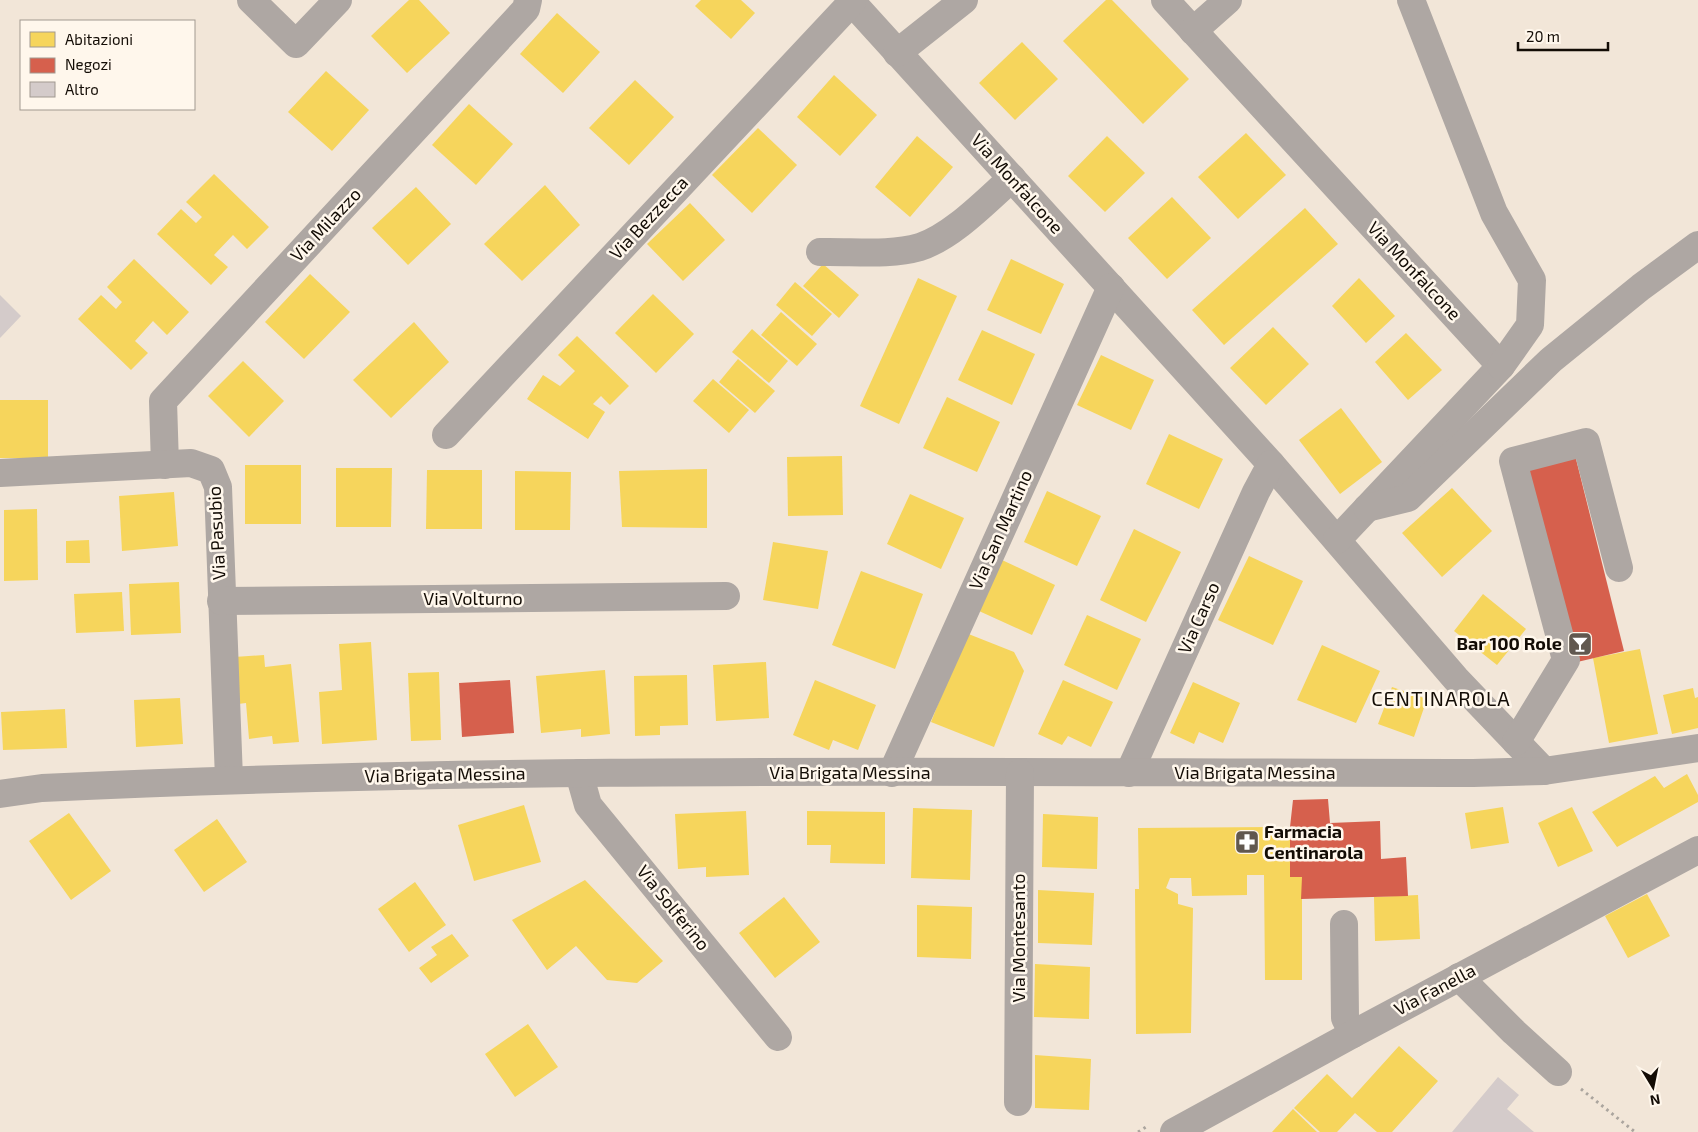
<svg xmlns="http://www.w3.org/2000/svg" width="1698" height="1132" font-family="'Exo 2',sans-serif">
<rect width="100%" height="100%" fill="#f2e6d8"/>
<g fill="#f6d55c">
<path d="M409,0H419L450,33L407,73L371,36Z"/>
<path d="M701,0H741L755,13L731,39L695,6Z"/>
<path d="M1106,0H1112L1189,79L1143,124L1063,41Z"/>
<path d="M557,13L600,52L563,93L520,54Z"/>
<path d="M1022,42L1058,79L1015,120L979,83Z"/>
<path d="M326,71L369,110L332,151L288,112Z"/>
<path d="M834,75L877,115L840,156L797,117Z"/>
<path d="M635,80L674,117L629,165L589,128Z"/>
<path d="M469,104L513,144L476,185L432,145Z"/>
<path d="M758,128L797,165L752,213L712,175Z"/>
<path d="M1246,133L1286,175L1238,219L1198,177Z"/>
<path d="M917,136L953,167L910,217L875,187Z"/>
<path d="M1107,136L1145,173L1105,212L1068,176Z"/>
<path d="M214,174L269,227L247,249L233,235L214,255L228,267L211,285L157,234L181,209L196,223L202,217L186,202Z"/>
<path d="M545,185L580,225L522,281L484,244Z"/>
<path d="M416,187L451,224L408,265L372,228Z"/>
<path d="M1172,197L1211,238L1167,279L1128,238Z"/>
<path d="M690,203L725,240L683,281L647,244Z"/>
<path d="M1305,208L1338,244L1224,345L1192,310Z"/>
<path d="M134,259L189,312L167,335L153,321L135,341L148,353L131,370L78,319L101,295L116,309L122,302L107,287Z"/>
<path d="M1011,259L1064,284L1041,334L987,310Z"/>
<path d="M823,264L859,295L839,318L803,286Z"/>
<path d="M310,274L350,312L304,359L265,322Z"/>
<path d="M918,278L957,296L899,424L860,406Z"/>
<path d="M1359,278L1395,316L1366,343L1332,306Z"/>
<path d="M795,282L832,314L812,336L776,305Z"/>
<path d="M653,294L694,334L656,373L615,333Z"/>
<path d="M781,312L817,344L797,366L761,335Z"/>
<path d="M414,322L449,362L391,418L353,380Z"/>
<path d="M1273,327L1309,364L1266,405L1230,368Z"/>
<path d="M752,329L788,361L769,383L732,352Z"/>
<path d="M982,330L1035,354L1012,405L958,380Z"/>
<path d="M1406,333L1442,370L1408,400L1375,362Z"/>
<path d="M577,336L629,386L610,405L601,396L593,404L605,412L588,439L527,399L543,375L560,386L575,371L558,355Z"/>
<path d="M1101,355L1154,380L1131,430L1077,405Z"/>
<path d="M738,359L775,391L755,413L719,382Z"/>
<path d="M243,361L284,401L249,437L208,396Z"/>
<path d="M713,379L749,410L729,433L693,401Z"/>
<path d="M947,397L1000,422L977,472L923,448Z"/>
<rect x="0" y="400" width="48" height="58"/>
<path d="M1341,408L1382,462L1340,494L1299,440Z"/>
<path d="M1169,434L1223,459L1199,509L1146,484Z"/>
<path d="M842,456L843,515L788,516L787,457Z"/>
<rect x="245" y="465" width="56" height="59"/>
<path d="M336,468H392L391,527H336Z"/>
<path d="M707,469V528L622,527L619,471Z"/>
<path d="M427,470H482V529H426Z"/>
<path d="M515,471L571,472L570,530H515Z"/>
<path d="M1452,488L1492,531L1442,577L1402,533Z"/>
<path d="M1047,491L1101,516L1077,566L1024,542Z"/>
<path d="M174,492L178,546L122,551L119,496Z"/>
<path d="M910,494L964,518L941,569L887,544Z"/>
<path d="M37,509L38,580L4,581V510Z"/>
<path d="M1134,529L1181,552L1146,622L1100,600Z"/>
<path d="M89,540L90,563H66V541Z"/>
<path d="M773,542L828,551L818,609L763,600Z"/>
<path d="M1249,556L1303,581L1273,645L1218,620Z"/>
<path d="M1002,560L1055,585L1032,635L979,611Z"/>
<path d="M861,571L923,594L895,669L832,645Z"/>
<path d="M179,582L181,633L131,635L129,584Z"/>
<path d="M122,592L124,631L76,633L74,594Z"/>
<path d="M1483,594L1526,629L1497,665L1454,631Z"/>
<path d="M1087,615L1141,639L1117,690L1064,665Z"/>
<path d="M966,633L1014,652L1024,671L994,747L931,722Z"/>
<path d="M371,642L377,740L322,744L319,692L342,690L339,644Z"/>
<path d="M1322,645L1380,671L1356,723L1297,700Z"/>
<path d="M1640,649L1658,734L1609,743L1593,658Z"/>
<path d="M264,655L265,667L291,664L299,742L273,744L272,736L249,739L246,703L238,704L234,657Z"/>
<path d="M766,662L769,718L716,721L713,665Z"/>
<path d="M605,670L610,734L581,737V729L541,733L536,676Z"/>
<path d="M439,672L441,740L411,741L408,673Z"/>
<path d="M687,675L688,725L660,726V735L635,736L634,676Z"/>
<path d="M815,680L876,705L858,750L833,740L829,750L793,735Z"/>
<path d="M1063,680L1113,702L1091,747L1068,736L1062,745L1038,734Z"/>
<path d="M1193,682L1240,703L1223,743L1199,732L1194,744L1170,733Z"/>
<path d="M1392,687L1427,699L1414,737L1378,724Z"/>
<path d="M1693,688L1695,698L1698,697V728L1672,734L1663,695Z"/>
<path d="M180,698L183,744L136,747L134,700Z"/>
<path d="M65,709L67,748L3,750L1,712Z"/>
<path d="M1687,774L1698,795V802L1617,847L1592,812L1655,776L1664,788Z"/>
<path d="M524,805L541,862L474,881L458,825Z"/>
<path d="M1503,807L1509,843L1471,849L1465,813Z"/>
<path d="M1572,807L1593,851L1558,867L1538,823Z"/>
<path d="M913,808L972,810L970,880L911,878Z"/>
<path d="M746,811L749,875L706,877V867L678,869L675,814Z"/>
<path d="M807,811L885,812V864L830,863L831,845H807Z"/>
<path d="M69,813L111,871L71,900L29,841Z"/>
<path d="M1043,814L1098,817L1097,869L1042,867Z"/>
<path d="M217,819L247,862L204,892L174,850Z"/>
<path d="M1290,827V877H1302V980H1265L1264,875H1247V895L1192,896L1191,878H1170L1166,888L1178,894V904L1193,908L1191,1033L1136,1034L1135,889H1139L1138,828Z"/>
<path d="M585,880L663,961L637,983L607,980L576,946L547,970L512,920Z"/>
<path d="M415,882L446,925L409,952L378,909Z"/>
<path d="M1038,890L1094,893L1092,945L1038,943Z"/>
<path d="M1647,894L1670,936L1628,958L1605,916Z"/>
<path d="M1418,895L1420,939L1375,941L1374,897Z"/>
<path d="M784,897L820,942L775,978L739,933Z"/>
<path d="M917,905L972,907L971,959L917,957Z"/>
<path d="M452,934L469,956L431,983L419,968L437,955L431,947Z"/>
<path d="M1035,964L1090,967L1089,1019L1034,1017Z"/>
<path d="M528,1024L558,1067L515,1097L485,1054Z"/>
<path d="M1399,1046L1438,1081L1392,1132H1377L1355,1113L1337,1132H1320L1294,1108L1327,1074L1352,1098Z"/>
<path d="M1035,1055L1091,1059L1089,1110L1035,1108Z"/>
<path d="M1293,1109L1317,1132H1272Z"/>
</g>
<g fill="#d6604d">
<path d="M1575,455L1624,651L1573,663L1521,468Z"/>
<path d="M510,680L514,733L462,737L459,683Z"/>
<path d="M1328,799L1330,823L1380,821L1381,859L1406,857L1408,896L1301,899L1302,877H1290V827L1293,800Z"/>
</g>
<g fill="#d4cbca">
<path d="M0,295L21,316L0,338Z"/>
<path d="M1498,1077L1519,1095L1507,1109L1534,1132H1452Z"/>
</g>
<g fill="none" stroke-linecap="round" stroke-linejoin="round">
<g stroke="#aba59e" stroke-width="3" stroke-dasharray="2.5 4" stroke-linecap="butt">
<path d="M1581,1089L1635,1132"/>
<path d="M1138,1132L1146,1127"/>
</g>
<g stroke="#aea7a3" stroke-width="28">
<path d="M251,0L296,44L338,0"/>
<path d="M850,0L1271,464L1456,679L1544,771"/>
<path d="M1165,0L1501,366L1337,540"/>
<path d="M1411,0L1494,213L1532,280L1530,325L1501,366"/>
<path d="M1193,31L1228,0"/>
<path d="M897,53L964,0"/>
<path d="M820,252C852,251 889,256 920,247C953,236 986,201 1012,178"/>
<path d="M446,435L852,2"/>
<path d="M165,465L163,401L526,9L528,0"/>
<path d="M0,473L191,463L211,470L218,487L229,779"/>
<path d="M1367,508L1408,498L1551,360L1641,287L1698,245"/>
<path d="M221,601L726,596"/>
<path d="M1516,742L1566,660L1513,461L1586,442L1619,568"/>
<path d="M579,773L588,805L778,1037"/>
<path d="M892,773L1111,287"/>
<path d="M1129,773L1256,492L1271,464"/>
<path d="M0,794L42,788C518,765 996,773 1473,773L1544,771L1698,748"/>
<path d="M1344,924L1345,1018L1353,1034"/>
<path d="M1459,977L1514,1032L1558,1072"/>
<path d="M1018,1102L1020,773"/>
<path d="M1174,1132L1353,1034L1698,850"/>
</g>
</g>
<defs>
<symbol id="bar-square" viewBox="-11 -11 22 22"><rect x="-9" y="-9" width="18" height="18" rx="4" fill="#61584f" stroke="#fff7ec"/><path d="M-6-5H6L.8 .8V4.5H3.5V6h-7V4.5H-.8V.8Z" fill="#fff"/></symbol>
<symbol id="pharmacy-square" viewBox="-11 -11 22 22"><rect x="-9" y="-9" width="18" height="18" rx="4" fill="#61584f" stroke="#fff7ec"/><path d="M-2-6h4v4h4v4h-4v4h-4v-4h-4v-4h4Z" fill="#fff"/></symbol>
</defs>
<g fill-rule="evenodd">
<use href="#bar-square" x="1566" y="630" width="28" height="28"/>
<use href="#pharmacy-square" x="1233" y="828" width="28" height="28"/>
</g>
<g text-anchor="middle" stroke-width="5" stroke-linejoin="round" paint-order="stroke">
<g font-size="18" fill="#130c05" stroke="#fff7ec">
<text transform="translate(1017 184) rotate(48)" y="6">Via Monfalcone</text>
<text transform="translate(649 218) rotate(-47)" y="6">Via Bezzecca</text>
<text transform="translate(326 225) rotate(-47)" y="6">Via Milazzo</text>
<text transform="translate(1414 271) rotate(47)" y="6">Via Monfalcone</text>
<text transform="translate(1001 530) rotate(-66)" y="6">Via San Martino</text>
<text transform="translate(217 533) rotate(-93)" y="6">Via Pasubio</text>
<text x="473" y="605">Via Volturno</text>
<text transform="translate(1199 618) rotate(-66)" y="6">Via Carso</text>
<text x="850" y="779">Via Brigata Messina</text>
<text x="1255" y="779">Via Brigata Messina</text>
<text transform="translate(445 775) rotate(-1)" y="6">Via Brigata Messina</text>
<text transform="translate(673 908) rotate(51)" y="6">Via Solferino</text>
<text transform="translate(1019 938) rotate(-90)" y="6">Via Montesanto</text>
<text transform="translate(1435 990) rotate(-28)" y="6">Via Fanella</text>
</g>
<g font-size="18" font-weight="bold" fill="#130c05" stroke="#fff7ec" text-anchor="end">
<text x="1562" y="650">Bar 100 Role</text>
<text x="1264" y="838" text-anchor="start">Farmacia<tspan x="1264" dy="21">Centinarola</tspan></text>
</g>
<g font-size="20" letter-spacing="1" fill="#130c05" stroke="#fff7ec">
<text x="1441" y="706">CENTINAROLA</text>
</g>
</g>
<rect x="20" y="20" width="175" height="90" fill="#fff7ec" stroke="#a19990"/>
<rect x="30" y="32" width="25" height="15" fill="#f6d55c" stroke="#a19990"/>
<text x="65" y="45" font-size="15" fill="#130c05">Abitazioni</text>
<rect x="30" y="58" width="25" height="15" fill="#d6604d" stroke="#a19990"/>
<text x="65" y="70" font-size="15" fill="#130c05">Negozi</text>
<rect x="30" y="82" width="25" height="15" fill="#d4cbca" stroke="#a19990"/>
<text x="65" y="95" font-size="15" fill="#130c05">Altro</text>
<g transform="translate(1653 1087) rotate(170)" stroke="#fff7ec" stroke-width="4" paint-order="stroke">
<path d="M0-4L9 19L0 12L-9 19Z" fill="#130c05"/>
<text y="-8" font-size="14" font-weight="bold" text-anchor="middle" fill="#130c05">N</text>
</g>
<path d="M1518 42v8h90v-8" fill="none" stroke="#130c05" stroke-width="2.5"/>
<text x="1526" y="42" font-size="15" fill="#130c05" stroke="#fff7ec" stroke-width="4" paint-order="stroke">20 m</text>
</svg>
